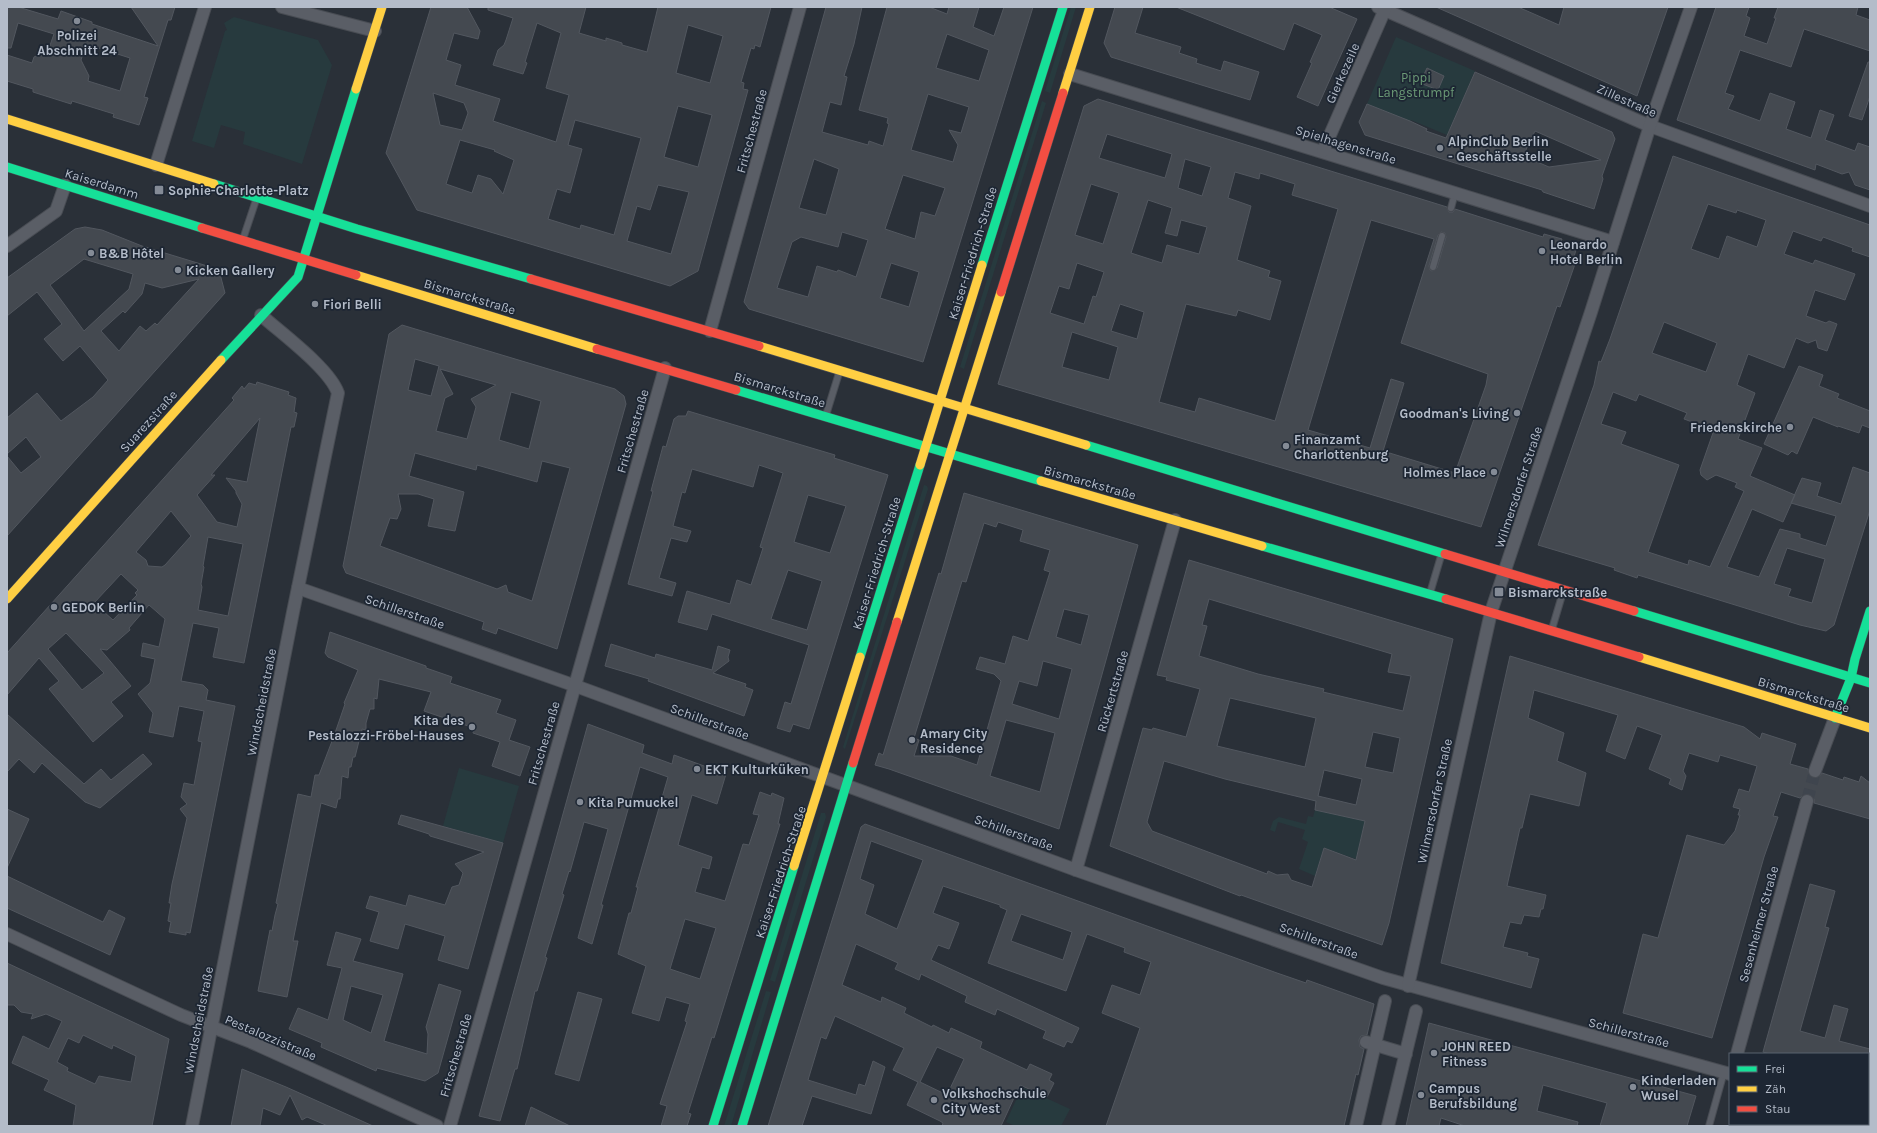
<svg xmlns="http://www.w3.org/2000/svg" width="1877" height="1133" font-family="Karla,sans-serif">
<rect width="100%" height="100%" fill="#2a3038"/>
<g fill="#273a3e">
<path d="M1071,7H1076L1050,93L1045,91Z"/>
<path d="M234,17L318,40L332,65L302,164L243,144L245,132L221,125L214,148L192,141L225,31L227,30L224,23Z"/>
<path d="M1396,37L1475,71L1447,135L1411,120L1410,122L1367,104Z"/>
<path d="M1042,101L1046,103L964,369L960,367Z"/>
<path d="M924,485L927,486L928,489L845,749L843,747Z"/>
<path d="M459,768L519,786L503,843L443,826Z"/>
<path d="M1315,810L1365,821L1356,859L1324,848L1315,876L1299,869L1308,842L1302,839L1305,830L1278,822L1275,832L1270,830L1273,821L1279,817L1306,824L1308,816L1313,817Z"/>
<path d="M821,813H825L826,817L775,982L770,980Z"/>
<path d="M766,991L771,992L731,1126H724Z"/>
<path d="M1022,1087L1070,1109L1061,1126H1015L1006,1122Z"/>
</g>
<g fill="#444950" stroke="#52575f" fill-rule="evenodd">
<path d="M7,7H18L58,19L61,11L92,22V24L158,46L131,7H175L171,20H168L144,97L148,98L139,125L113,117L114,114L72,101L71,104L33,92V89L7,81V55L32,63L34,57L48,51L54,34L18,23L11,48H7ZM86,44L130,58L120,91L88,81L89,76L81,60Z"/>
<path d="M431,7H467L480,31L478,39L454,33L446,60L461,65L455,85L500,99L493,121L556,142L569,95L546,88L561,33L537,23L525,62L527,63L523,74L493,65L498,50L504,45L506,40L513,18L488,10V7H586L579,33L606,41V38L622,43V45L647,52L658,7H771L760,47L755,45L754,49L751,48L741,82L744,83L743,89L748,90L698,271L670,286L417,210L386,153ZM688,25L723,36L710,83L676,73ZM433,93L464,103L468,113L462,130L440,125ZM678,106L712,115L698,167L664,157ZM575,120L641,138L614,235L581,225L580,229L548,219L557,189L570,193L582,149L568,145ZM460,140L495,150L494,151L514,160L503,194L491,179L478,175L472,193L446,184ZM658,185L689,192L671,254L627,241L637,206L650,210Z"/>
<path d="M826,7H862L854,44L844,76L847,77L841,105L830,102L822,132L868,145L869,141L883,146L889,124L887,123L888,118L859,110L887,7H929L947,14L949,7H979L973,27L994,36L1004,7H1033L923,362L749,309L744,302ZM947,34L989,50L979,81L936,68ZM928,94L969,107L961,133L949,130L958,145L953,162L911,150ZM814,159L839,169L826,215L799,208ZM903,175L945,188L935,216L921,212L915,239L885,229ZM842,232L868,240L856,277L838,270L837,272L817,266L808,297L777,288L792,242L801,237L838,247ZM891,263L919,272L909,307L880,298Z"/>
<path d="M1115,7H1143L1135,33L1181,47L1179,53L1197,59L1196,63L1221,71L1224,61L1259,72L1250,100L1111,57L1104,43Z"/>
<path d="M1176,7H1329L1357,19L1318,106L1297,97L1312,63L1310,62L1322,35L1294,23L1284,50Z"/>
<path d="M1436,7H1518L1559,25L1564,7H1668L1637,96Z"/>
<path d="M1716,7H1749L1746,16L1750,18L1744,36L1767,44L1776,18H1774L1778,7H1858L1856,15L1870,20V51L1804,29L1791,67L1740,50L1725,93L1734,96L1728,109L1760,121L1770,93L1795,102L1786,129L1811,138L1820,110L1834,115L1825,140L1855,151L1858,143L1870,147V190L1855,185L1849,172L1842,174L1816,164L1815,170L1677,120Z"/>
<path d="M1868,62H1870V96L1862,120L1849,116Z"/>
<path d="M1427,68L1444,76L1438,90L1420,83Z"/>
<path d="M1475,72L1612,132L1615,139L1602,176L1603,179L1594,209L1543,192L1542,190L1365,135L1359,122L1367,104L1410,121L1427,129L1426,131L1446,138ZM1535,131L1601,160L1549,167L1523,156Z"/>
<path d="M1098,99L1447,207L1449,212H1453L1455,209L1543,237L1544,234L1562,239L1561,242L1577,247L1572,263L1575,264L1560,307L1557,306L1481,527L998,384L1084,106ZM1107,134L1172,154L1165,178L1099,158ZM1185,159L1211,167L1202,196L1178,188ZM1235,172L1259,179L1260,173L1295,184L1292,195L1338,209L1275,421L1199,398L1195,412L1159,402L1186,304L1236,316L1238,310L1270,320L1281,281L1268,277L1270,271L1237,260L1251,206L1228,198ZM1091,184L1119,193L1103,244L1075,235ZM1148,200L1172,208L1165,233L1177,236L1181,220L1207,227L1199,254L1167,245L1162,263L1131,253ZM1371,220L1434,239L1401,343L1488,374L1486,385L1455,473L1383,451L1404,383L1391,379L1370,448L1308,430ZM1441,232L1445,233L1446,237L1437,268L1432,271L1430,270L1429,266L1438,235ZM1077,263L1104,272L1096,297L1093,296L1084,324L1050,313L1059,286L1069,289ZM1120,304L1144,312L1137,339L1111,331ZM1072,332L1118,347L1109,380L1062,367Z"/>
<path d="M1673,156L1870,225V257L1852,251L1853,248L1823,237L1821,241L1793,231L1784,254L1813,264L1815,260L1855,274L1845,300L1815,290L1806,316L1826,323L1829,321L1837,324L1827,351L1818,348L1816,340L1808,343L1796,338L1784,368L1748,354L1737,385L1755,393L1738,439L1762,448L1750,476L1795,495L1783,522L1752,509L1727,567L1759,577L1780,529L1800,534V538L1826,546L1836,516L1791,503L1802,478L1821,483L1817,496L1841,504L1853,467L1870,473V510L1834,625L1826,631L1800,625L1638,575L1637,578L1614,570L1615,568L1538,545L1594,385L1599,361L1601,362L1610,339ZM1708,204L1736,213L1737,210L1766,220L1757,247L1727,236L1719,259L1691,249ZM1664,322L1717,343L1706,372L1652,353ZM1613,392L1636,401L1639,394L1687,413L1684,419L1714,430L1700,470L1701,475L1707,480L1716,475L1737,483L1735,487L1744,491L1710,567L1689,560L1688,565L1648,552L1679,465L1621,444L1626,432L1601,424ZM1787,548L1825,559L1812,603L1788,596L1791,589L1774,584Z"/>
<path d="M85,227L102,230L142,246L227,272L220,274L225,293L7,536V456L21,473L41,457L26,437L7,454V418L37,393L61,421L93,397L108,380L80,346L63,361L44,339L62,324L37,292L7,316V278L75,229ZM84,259L133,274L129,289L84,331L50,285ZM199,279L157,325L155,323L146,331L140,326L119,351L101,331L123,311L125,313L142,294L145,283L162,288Z"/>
<path d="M402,325L615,389L624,396L626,404L557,649L498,628L496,634L482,629L484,622L346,573L343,566L344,561L389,334ZM415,359L439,366L431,396L408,390ZM440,369L496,385L471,399L476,407L467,439L436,431L445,398L453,394ZM511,392L541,401L529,449L499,440ZM415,453L476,470L477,465L537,482L542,461L570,468L532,601L508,592L506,585L497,589L380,546L390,518L397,519L401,509L398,494H418L434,499L428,526L455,531L464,492L409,476Z"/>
<path d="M1799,366L1823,375L1819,386L1839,394L1837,398L1870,411V428L1862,425L1859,433L1838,426V427L1813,417L1797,454L1792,451L1788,455L1764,444Z"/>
<path d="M257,382L289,392L288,395L296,398L294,412L297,413L294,427H291L244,663L213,657L219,628L193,623L181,681L203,685L208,690L206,700L235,706L190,933L186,932V935L169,932L171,922L168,921L171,903H169L172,884L187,818L180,809L187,804L181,797L184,783L194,785L202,742L198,741L204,711L179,706L173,737L149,732L153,713L138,694L150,683L155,659L141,656L143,643L159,647L165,619L149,605L129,628L130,630L107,650L100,649L131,686L111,702L123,716L93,742L49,689L59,681L39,658L7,695V653L234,400L232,398L242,386L244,389L249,383L256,385ZM260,418L247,482L226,478L236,491V493L242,504L237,527L217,522L197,495L215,475H211ZM171,511L191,536L165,565L162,567L148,566L146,560L136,552ZM208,537L243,544L228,616L198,610L202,587L201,584L204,567L203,566ZM121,574L138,590L135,593L137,595L113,620L94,603ZM66,633L104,673L82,690L48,649Z"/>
<path d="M688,411L835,455L834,458L888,475L809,729L793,724L790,732L777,728L785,702L791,704L809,645L712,614L707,630L678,622L687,591L730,604L737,580L751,585L763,548L760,547L783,473L759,465L753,487L692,469L685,493L682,492L673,526L691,531L687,542L671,538L659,578L676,583L672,596L628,584L653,491H651L663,446L666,447L674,419L678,416H686ZM808,495L846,506L830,553L794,542ZM788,570L822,581L807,630L771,619Z"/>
<path d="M964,493L1138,545L1059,829L889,769L875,765L879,753L883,755L939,573L941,574ZM998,522L1023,530L1020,541L1050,550L1044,570L1050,572L1028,641L1013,636L1005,664L980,657L976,669L994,674L1001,681L977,765L951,756H914L919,740L914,738L962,581L966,582L984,523L996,527ZM1064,609L1089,615L1081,645L1056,637ZM1043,661L1072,669L1059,719L1012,704L1019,681L1037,686ZM1006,720L1055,733L1040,792L990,776Z"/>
<path d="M1189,560L1453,639L1389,923L1382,945L1241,895L1240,896L1110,846L1143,728L1152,730L1153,728L1186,737L1198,696L1200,689L1166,680L1167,677L1157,675ZM1209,599L1392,654L1388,672L1411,676L1403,711L1323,692L1324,689L1258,674L1199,656L1207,626L1202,625ZM1230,698L1316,718L1305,767L1217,746ZM1373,732L1400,738L1393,773L1365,767ZM1164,761L1225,779L1316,801L1315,810L1365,821L1356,860L1324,848L1312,887L1291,880L1288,874L1277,875L1268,871L1267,874L1152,831L1147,822ZM1324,770L1362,779L1356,805L1318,796Z"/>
<path d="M330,632L426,666V668L452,677L450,683L501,700L496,713L516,720L509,740L530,747L520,776L492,766L500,742L473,733L474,728L424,711L431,692L379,679L377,699L374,698V709H370L366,723V730L362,729L361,741H359L355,757H353L351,767H349L348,778L342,776L340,799H338L336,808L321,803L293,941H298L287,997L258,991L270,930L272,931L275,915L278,904L276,903L298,794L311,797L315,775H319L334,736L345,704L344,703L358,670L328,657L325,653Z"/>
<path d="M611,644L655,658L656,654L712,670L718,646L730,650L728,657L729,661L713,673L746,684L745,687L753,690L744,716L648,681L649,679L605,666Z"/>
<path d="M1510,656L1744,727L1760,739L1762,733L1796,744L1790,764L1808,769L1809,775L1813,778L1819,777L1822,773L1843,780L1844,777L1859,782L1861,776L1870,783V819L1814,803V799L1809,794H1805L1800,798L1781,792L1773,816L1778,817L1764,857L1712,1038L1623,1013L1643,934L1658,938L1687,835L1724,845L1735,831L1740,815H1738L1740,809L1733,807L1739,789L1749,792L1757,766L1720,755L1718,762L1689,753L1683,771L1686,776L1682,790L1669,784L1671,779L1649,769L1662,735L1637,726L1625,759L1606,751L1618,715L1534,690L1528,718L1564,733L1557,761L1586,773L1579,806L1530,794L1522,828H1520L1507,886L1546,895L1543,909H1541L1539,917L1524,915L1521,924L1510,922L1503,947L1528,953L1527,956L1539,959L1531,988L1441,963Z"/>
<path d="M7,714L84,784L101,769L111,780L143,754L152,764L100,808L85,802L42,763L34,773L19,759L7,772Z"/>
<path d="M588,724L644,745L642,753L672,764L674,755L726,774L717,804L692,795L678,845L712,857L709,869L702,867L695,892L725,901L743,844L749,845L759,815L753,814L760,792L771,796L772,793L784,798L778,824H780L714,1038L712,1037L688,1113L691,1114L687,1126H661L667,1106L660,1104L687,1022L685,1021L690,1004L666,997L659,1021L632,1013L646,966L618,954L629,913H631L638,887H636L668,777L640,767L601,905H603L592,944L578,938L608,829L584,822L570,872L569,871L562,894L564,895L550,941L545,957L547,958L537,991H535L517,1069H515L500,1121L479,1116ZM685,919L716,928L700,979L670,969Z"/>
<path d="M7,809L29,819L7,868Z"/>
<path d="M401,815L503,843L468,969L438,960L445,936L405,924L398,949L370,941L379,912L366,908L370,896L406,906L409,895L445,905L452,887L459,885L463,873L455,864L484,852L430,836L429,834L398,824Z"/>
<path d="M865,824L1277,973L1306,983L1307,980L1374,1004L1367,1035L1361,1036L1359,1040L1360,1047L1364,1049L1358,1075L1356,1074L1344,1126H1106L1140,1028L1102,1013L1112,985L1140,995L1151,962L1124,952L1125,948L1087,934L1066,991L988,963L1007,910L1000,907V905L943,886L933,913L959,923L949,949L938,945L931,960L1079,1028L1072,1043L1067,1041L1064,1047L1043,1038L1046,1031L997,1009L995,1015L965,1002L967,996L921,974L919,980L895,969L898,963L856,944L842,985L881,1002L882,997L906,1008L904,1013L932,1027L933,1025L949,1033L951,1028L982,1042L980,1048L1027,1070L1030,1064L1052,1074L1049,1080L1054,1083L1047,1097L1020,1085L1001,1126H942L943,1123L940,1121L907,1105L918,1082L893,1070L904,1048L835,1016L826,1039L821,1037L808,1080L856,1095L859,1084L865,1086L873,1061L885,1067L871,1114L812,1096L802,1126H768L861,827ZM871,841L923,860L897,929L865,914L874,885L860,879ZM1021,914L1072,932L1063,960L1011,941ZM937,1047L964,1059L947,1095L920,1082Z"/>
<path d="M7,876L103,922L109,910L125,918L110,955L7,908Z"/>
<path d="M1810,884L1835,891L1825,927L1829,928L1800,1031L1825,1038L1834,1005L1848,1009L1839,1041L1870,1049V1054H1770L1763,1052Z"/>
<path d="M336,932L361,939L353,961L403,974L384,1041L427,1054L428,1034L426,1027L439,984L461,991L438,1073L425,1081L377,1068L376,1071L321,1047L322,1043L289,1029L298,1008L328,1020L342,968L327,965ZM351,986L383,995L371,1033L343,1020Z"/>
<path d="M7,963L169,1039L152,1126H73L76,1105L44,1090L49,1080L12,1063L23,1036L49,1049L62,1021L46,1014L31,1019L33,1014L21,1012L14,1005H7ZM83,1035L112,1049L113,1045L136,1056L131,1082L99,1076L95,1084L67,1071L68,1068L57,1062L68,1038L79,1043Z"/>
<path d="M578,992L602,999L579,1081L555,1074Z"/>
<path d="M1429,1023L1696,1096L1687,1126H1600L1607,1103L1543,1085L1537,1111L1578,1122L1577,1126H1465L1441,1118L1439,1126H1406Z"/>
<path d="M242,1069L286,1087L373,1126H328L307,1117L302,1120L290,1095L280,1115L263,1108L260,1126H231Z"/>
<path d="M531,1107L570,1126H525Z"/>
</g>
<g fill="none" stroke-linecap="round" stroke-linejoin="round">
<path stroke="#3f454e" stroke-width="12" stroke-dasharray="12 6" stroke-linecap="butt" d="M1807,801L1815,771"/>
<defs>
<g id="lane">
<path d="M1451,208L1455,193"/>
<path d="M243,239L256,200"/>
<path d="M1433,267L1442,236"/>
<path d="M826,415L839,373"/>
<path d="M1430,593L1441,556"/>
<path d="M1552,629L1563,592"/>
<path d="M1709,1126L1724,1072"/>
</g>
<g id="street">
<path d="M282,7L375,31"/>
<path d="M1378,7L1650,126L1870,206"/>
<path d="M1070,74L1613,242"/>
<path d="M1323,151L1386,7"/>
<path d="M156,165L205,7"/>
<path d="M7,246L56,211L65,185"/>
<path d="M710,331L800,7"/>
<path d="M298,588L573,685L1076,870L1383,978L1730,1074"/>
<path d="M1815,771L1835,718"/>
<path d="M1076,870L1175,520"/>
<path d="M7,934L181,1015L251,1042L437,1126"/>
<path d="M1408,986L1491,612L1591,312L1654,113L1691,7"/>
<path d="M1366,1042L1406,1054"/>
<path d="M1737,1054L1807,801"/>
<path d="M1868,1115L1870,1116"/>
<path d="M192,1126L293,612L338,393C329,368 282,334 261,315"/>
<path d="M450,1126L665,368"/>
<path d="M1356,1126L1385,1001"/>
<path d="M1388,1126L1416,1011"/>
</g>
<g id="fast">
<path d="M7,167L202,228"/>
<path d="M214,184L357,229L531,279"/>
<path d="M982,265L1063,7"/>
<path d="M221,360L298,277L356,89"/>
<path d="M736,390L1041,481"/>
<path d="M1086,445L1445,554"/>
<path d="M1262,546L1446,599"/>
<path d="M1634,611L1870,683"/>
<path d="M860,657L920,465"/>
<path d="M1835,718L1851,678L1855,659L1870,611"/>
<path d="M713,1126L794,866"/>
<path d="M742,1126L853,763"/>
</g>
<g id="slow">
<path d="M356,89L382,7"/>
<path d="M1063,93L1090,7"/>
<path d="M7,119L214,184"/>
<path d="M356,275L597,349"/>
<path d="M759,346L1086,445"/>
<path d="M920,465L982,265"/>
<path d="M1041,481L1262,546"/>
<path d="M7,599L221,360"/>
<path d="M897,622L1001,292"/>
<path d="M1639,657L1870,728"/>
<path d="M794,866L860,657"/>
</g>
<g id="jam">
<path d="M202,228L356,275"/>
<path d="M531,279L759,346"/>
<path d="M1001,292L1063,93"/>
<path d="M597,349L736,390"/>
<path d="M1445,554L1634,611"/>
<path d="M1446,599L1639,657"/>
<path d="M853,763L897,622"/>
</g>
</defs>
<use href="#lane" stroke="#484c53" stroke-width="8"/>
<use href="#street" stroke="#484c53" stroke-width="14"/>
<use href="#fast" stroke="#484c53" stroke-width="10"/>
<use href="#slow" stroke="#484c53" stroke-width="10"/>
<use href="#jam" stroke="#484c53" stroke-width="10"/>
<use href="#lane" stroke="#5a5e66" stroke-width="6"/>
<use href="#street" stroke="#5a5e66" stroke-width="12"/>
<use href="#fast" stroke="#16e098" stroke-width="9"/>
<use href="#slow" stroke="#ffcf43" stroke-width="9"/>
<use href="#jam" stroke="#f24e42" stroke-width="9"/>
</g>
<g fill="#848b96" stroke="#1d2633" stroke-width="1.5">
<circle cx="77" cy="21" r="4"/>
<circle cx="1440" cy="148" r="4"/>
<rect x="154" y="185" width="10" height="10" rx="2"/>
<circle cx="1542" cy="251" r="4"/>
<circle cx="91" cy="253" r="4"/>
<circle cx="178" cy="270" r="4"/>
<circle cx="315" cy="304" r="4"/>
<circle cx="1517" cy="413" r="4"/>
<circle cx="1790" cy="427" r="4"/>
<circle cx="1286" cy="446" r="4"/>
<circle cx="1494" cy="472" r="4"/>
<rect x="1494" y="587" width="10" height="10" rx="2"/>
<circle cx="54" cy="607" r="4"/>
<circle cx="472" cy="727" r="4"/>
<circle cx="912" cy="740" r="4"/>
<circle cx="697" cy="769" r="4"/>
<circle cx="580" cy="802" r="4"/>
<circle cx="1434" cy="1053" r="4"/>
<circle cx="1633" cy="1087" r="4"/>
<circle cx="1421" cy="1095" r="4"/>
<circle cx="934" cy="1100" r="4"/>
</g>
<g text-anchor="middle" stroke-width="3.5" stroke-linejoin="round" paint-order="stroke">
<g font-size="13" font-weight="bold" fill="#b4bcc9" stroke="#1d2633" text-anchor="start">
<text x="77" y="40" text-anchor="middle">Polizei<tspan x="77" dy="15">Abschnitt 24</tspan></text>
<text x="1448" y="146">AlpinClub Berlin<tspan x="1448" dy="15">- Geschäftsstelle</tspan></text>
<text x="168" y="195">Sophie-Charlotte-Platz</text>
<text x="1550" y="249">Leonardo<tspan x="1550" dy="15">Hotel Berlin</tspan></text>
<text x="99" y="258">B&amp;B Hôtel</text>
<text x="186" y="275">Kicken Gallery</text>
<text x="323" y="309">Fiori Belli</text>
<text x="1509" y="418" text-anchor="end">Goodman's Living</text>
<text x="1782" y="432" text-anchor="end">Friedenskirche</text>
<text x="1294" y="444">Finanzamt<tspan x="1294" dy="15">Charlottenburg</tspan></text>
<text x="1486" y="477" text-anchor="end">Holmes Place</text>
<text x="1508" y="597">Bismarckstraße</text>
<text x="62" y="612">GEDOK Berlin</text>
<text x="464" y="725" text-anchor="end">Kita des<tspan x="464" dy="15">Pestalozzi-Fröbel-Hauses</tspan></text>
<text x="920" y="738">Amary City<tspan x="920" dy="15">Residence</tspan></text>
<text x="705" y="774">EKT Kulturküken</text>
<text x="588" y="807">Kita Pumuckel</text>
<text x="1442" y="1051">JOHN REED<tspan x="1442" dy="15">Fitness</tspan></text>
<text x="1641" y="1085">Kinderladen<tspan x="1641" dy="15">Wusel</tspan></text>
<text x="1429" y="1093">Campus<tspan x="1429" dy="15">Berufsbildung</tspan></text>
<text x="942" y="1098">Volkshochschule<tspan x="942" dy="15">City West</tspan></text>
</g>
<g font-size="13" fill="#b4bcc9" stroke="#1d2633">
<text transform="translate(1342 73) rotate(-66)" y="5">Gierkezeile</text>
<text transform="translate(1627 100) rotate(24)" y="5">Zillestraße</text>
<text transform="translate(751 131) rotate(-75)" y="5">Fritschestraße</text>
<text transform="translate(1346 144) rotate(17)" y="5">Spielhagenstraße</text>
<text transform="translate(102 183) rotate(17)" y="5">Kaiserdamm</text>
<text transform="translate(972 253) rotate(-73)" y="5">Kaiser-Friedrich-Straße</text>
<text transform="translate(470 296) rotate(17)" y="5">Bismarckstraße</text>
<text transform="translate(780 389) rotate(17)" y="5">Bismarckstraße</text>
<text transform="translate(148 421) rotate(-48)" y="5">Suarezstraße</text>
<text transform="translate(632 431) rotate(-74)" y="5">Fritschestraße</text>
<text transform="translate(1090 482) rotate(16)" y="5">Bismarckstraße</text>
<text transform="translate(1518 487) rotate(-72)" y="5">Wilmersdorfer Straße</text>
<text transform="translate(876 563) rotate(-73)" y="5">Kaiser-Friedrich-Straße</text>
<text transform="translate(405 611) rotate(19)" y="5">Schillerstraße</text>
<text transform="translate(1112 691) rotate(-74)" y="5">Rückertstraße</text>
<text transform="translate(1804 694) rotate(17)" y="5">Bismarckstraße</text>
<text transform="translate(261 702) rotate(-79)" y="5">Windscheidstraße</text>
<text transform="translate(710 721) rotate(20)" y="5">Schillerstraße</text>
<text transform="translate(543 743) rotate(-74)" y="5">Fritschestraße</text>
<text transform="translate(1434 801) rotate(-78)" y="5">Wilmersdorfer Straße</text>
<text transform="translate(1014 832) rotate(20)" y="5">Schillerstraße</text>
<text transform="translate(780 872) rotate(-72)" y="5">Kaiser-Friedrich-Straße</text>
<text transform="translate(1758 924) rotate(-75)" y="5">Sesenheimer Straße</text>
<text transform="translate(1319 940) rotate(20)" y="5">Schillerstraße</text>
<text transform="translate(198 1020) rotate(-79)" y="5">Windscheidstraße</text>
<text transform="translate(1629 1032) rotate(15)" y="5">Schillerstraße</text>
<text transform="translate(271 1037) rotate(23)" y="5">Pestalozzistraße</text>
<text transform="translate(455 1055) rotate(-74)" y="5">Fritschestraße</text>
</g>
<g font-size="13" fill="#6b9a76" stroke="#1d2633">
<text x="1416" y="82">Pippi<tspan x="1416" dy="15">Langstrumpf</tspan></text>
</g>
</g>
<rect width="1877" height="1133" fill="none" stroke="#b4bcc9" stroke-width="16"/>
<rect x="1729" y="1053" width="140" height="72" fill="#1d2633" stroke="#59626f"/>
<rect x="1737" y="1066" width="20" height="6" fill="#16e098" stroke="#59626f"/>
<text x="1765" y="1073" font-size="12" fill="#b4bcc9">Frei</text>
<rect x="1737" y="1086" width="20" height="6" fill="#ffcf43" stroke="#59626f"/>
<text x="1765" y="1093" font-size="12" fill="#b4bcc9">Zäh</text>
<rect x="1737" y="1106" width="20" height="6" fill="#f24e42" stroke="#59626f"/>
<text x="1765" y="1113" font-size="12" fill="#b4bcc9">Stau</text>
</svg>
